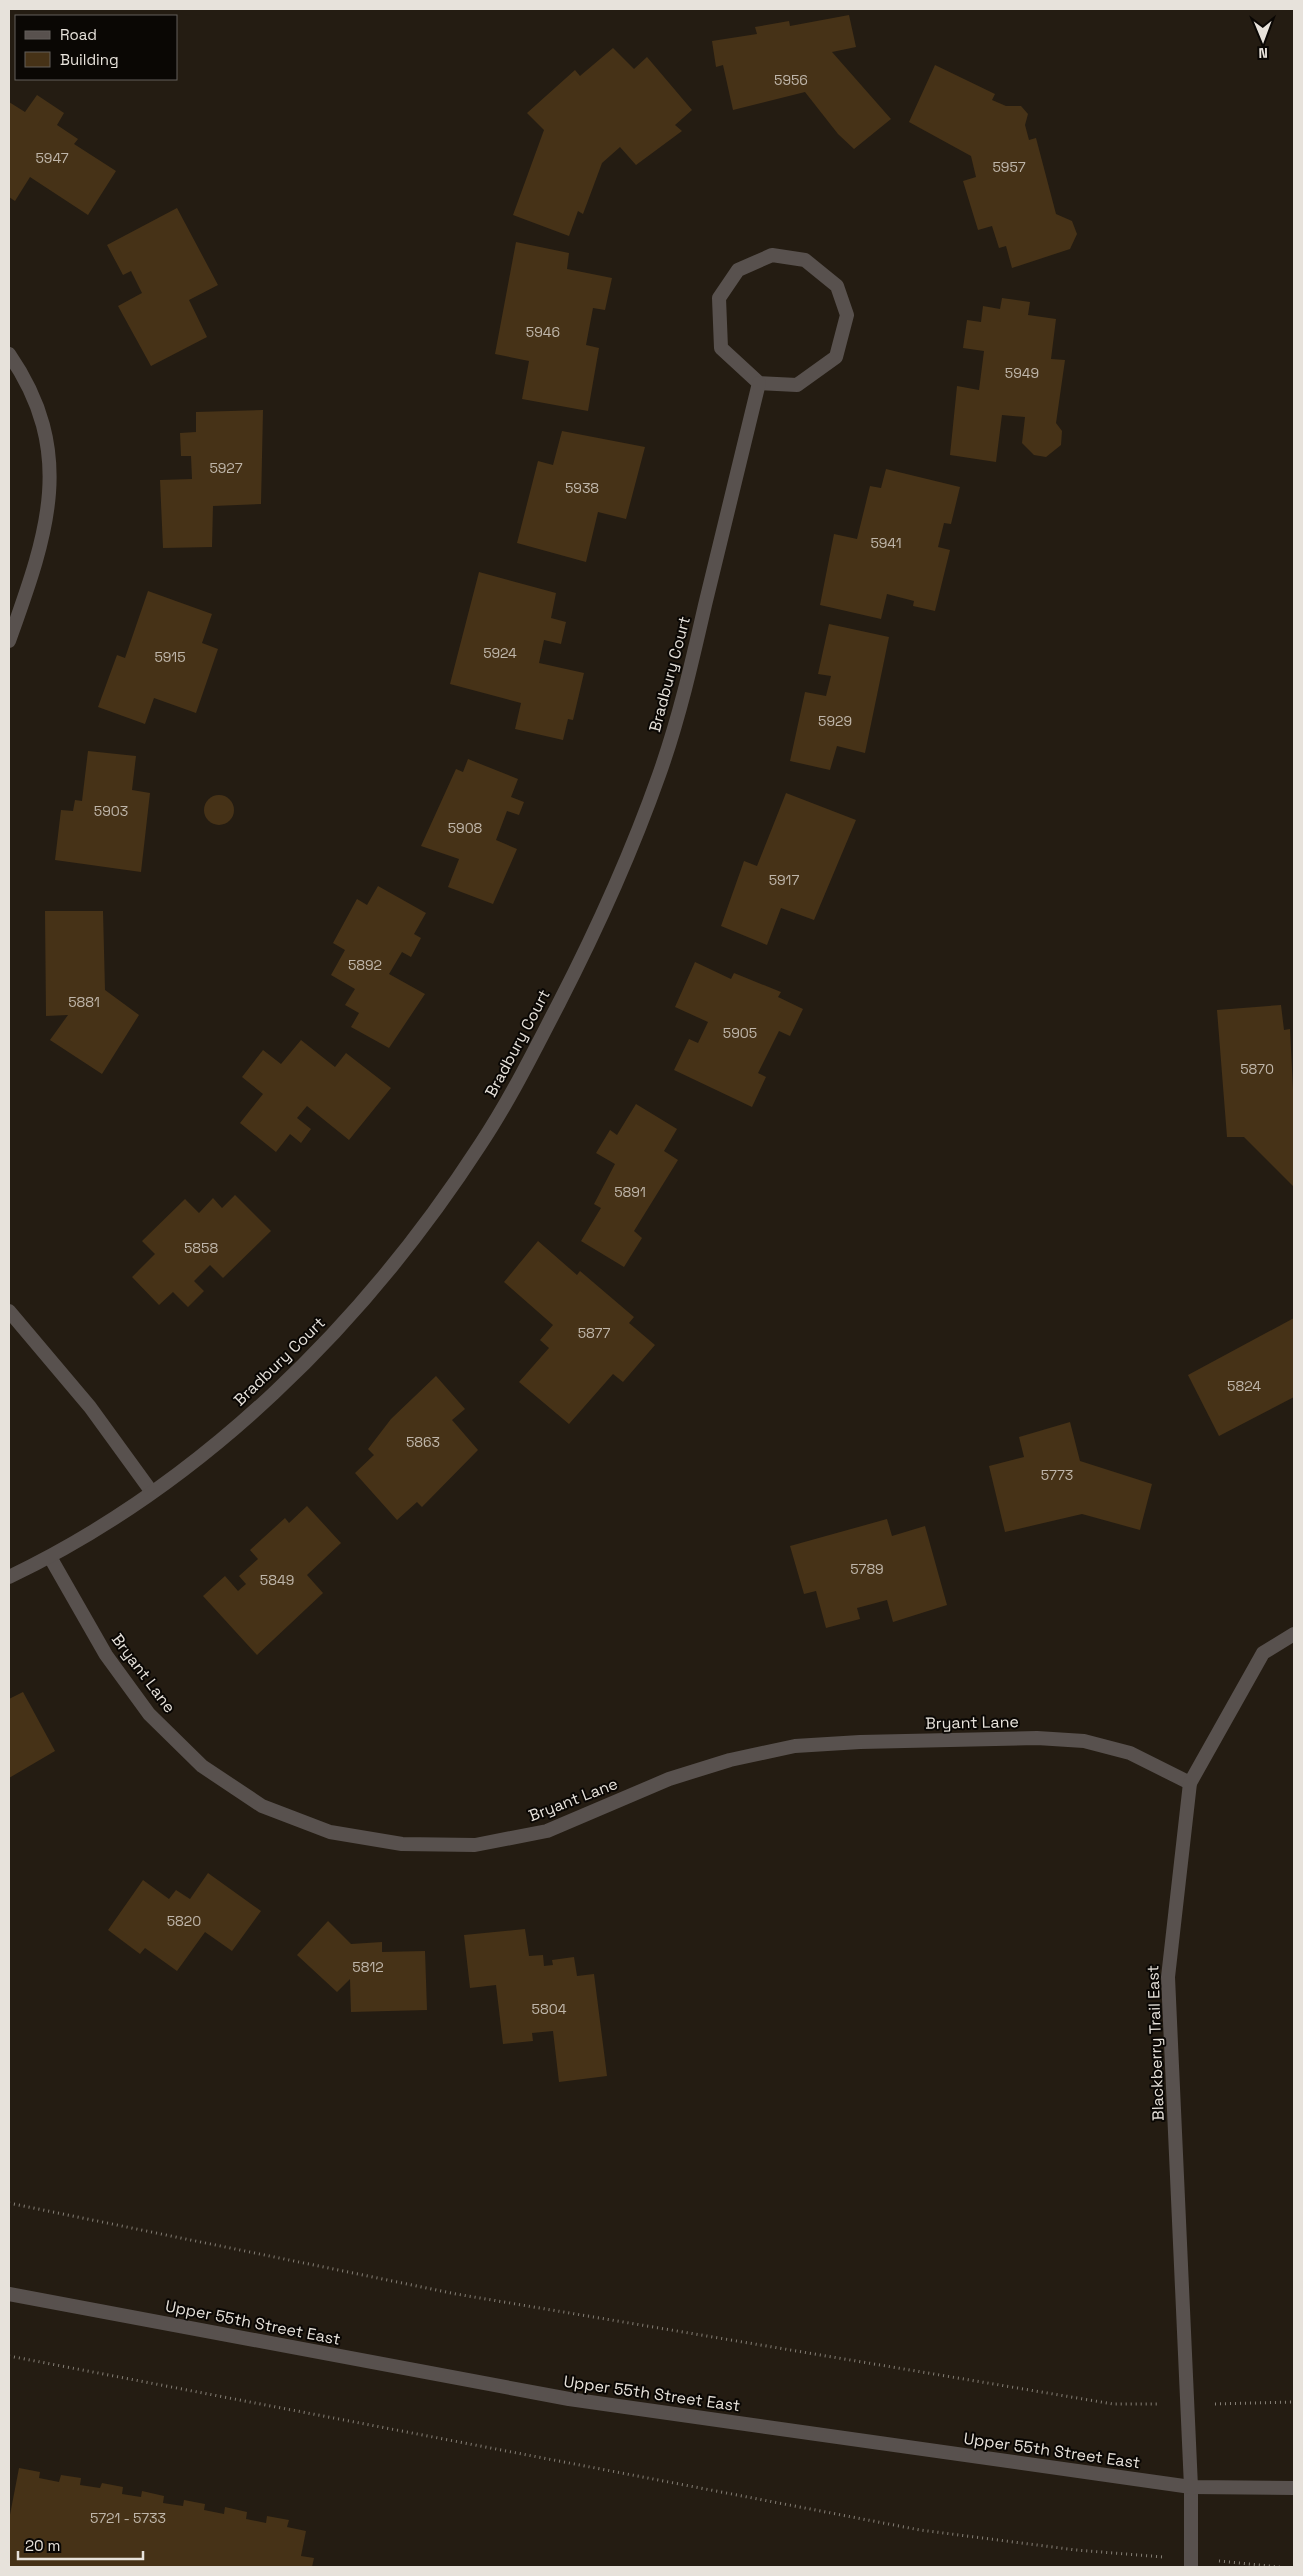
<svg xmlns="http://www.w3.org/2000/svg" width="1303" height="2576" font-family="'Space Grotesk',sans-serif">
<rect width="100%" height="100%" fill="#241c12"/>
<g fill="#463217">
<path d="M849,15L856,47L832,52L891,119L854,149L838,134L805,92L733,110L723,65L716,67L712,41L757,34L755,27L789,21L790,26Z"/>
<path d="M613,48L634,69L647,57L692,110L675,125L682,131L636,165L620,147L602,163L583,214L578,211L569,236L513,215L544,130L527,113L575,70L580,76Z"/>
<path d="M935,65L995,94L992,100L1006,106H1021L1028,114L1025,125L1029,140L1036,138L1056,214L1072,221L1077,234L1070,249L1012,268L1006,246L999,248L992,226L978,230L963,181L976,177L971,156L909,122Z"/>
<path d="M37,95L64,113L57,125L78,139L74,144L116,171L88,215L30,177L15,201L9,197V102L25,112Z"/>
<path d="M177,208L218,285L189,300L207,337L151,366L118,306L142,293L131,271L123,275L107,245Z"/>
<path d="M516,242L569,253L567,269L612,278L605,310L593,308L586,345L599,348L588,411L522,399L529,361L495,354Z"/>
<path d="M1002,298L1030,302L1028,315L1056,319L1051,359L1065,360L1056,423L1062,431L1061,445L1046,457L1034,455L1022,443L1025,417L1002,415L996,462L950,455L957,386L979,390L984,351L963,348L967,320L981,322L983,306L1000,309Z"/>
<path d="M263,410L261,504L213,506L212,547L163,548L160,480L192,479L191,456H181L180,433L196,432V412Z"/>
<path d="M562,431L645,447L626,519L598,512L586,562L517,543L538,461L553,465Z"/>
<path d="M886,469L960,487L951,524L944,523L938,547L950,550L935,611L913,606L914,601L887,594L881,619L820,605L834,534L857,539L870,486L881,488Z"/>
<path d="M479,572L556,593L551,618L566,622L561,644L544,640L539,663L584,673L573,720L568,719L563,740L515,729L521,703L450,684Z"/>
<path d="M148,591L212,614L202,643L218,649L196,713L154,698L145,724L98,707L117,655L125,658Z"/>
<path d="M829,624L889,637L865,753L837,746L830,770L790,761L805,692L826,696L831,676L818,674Z"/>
<path d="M88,751L136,756L132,790L150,793L141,872L55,860L61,810L73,811L75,800L82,801Z"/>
<path d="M468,759L518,779L511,797L524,802L519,815L507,811L496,840L517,849L493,904L448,887L459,859L421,846L456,769L463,772Z"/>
<path d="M786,793L856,820L814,920L781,908L767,945L721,926L744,861L757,866Z"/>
<circle cx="219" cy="810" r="15"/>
<path d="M378,886L426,913L414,934L421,938L411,957L402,952L389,974L425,994L389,1048L351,1027L359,1013L345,1005L355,989L331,975L345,950L333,943L357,899L367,905Z"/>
<path d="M45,911H103L105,990L139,1015L102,1074L50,1040L68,1015L46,1016Z"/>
<path d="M695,962L731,979L734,973L781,992L778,997L803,1009L790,1036L779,1031L758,1073L766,1077L752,1107L674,1070L689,1039L698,1043L708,1022L675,1007Z"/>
<path d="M1281,1005L1284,1030L1290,1029L1294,1109V1187L1244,1137H1227L1217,1010Z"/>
<path d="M301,1040L335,1067L346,1053L391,1088L349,1140L307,1106L297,1118L311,1129L301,1143L290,1134L276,1152L240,1123L263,1094L242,1077L263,1050L281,1064Z"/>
<path d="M636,1104L677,1129L664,1151L678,1160L634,1231L642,1238L624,1267L581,1241L601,1208L594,1204L615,1164L596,1153L610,1130L617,1135Z"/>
<path d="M235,1195L271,1231L223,1278L210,1265L194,1281L204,1291L188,1307L173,1292L159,1305L132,1277L155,1254L142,1241L185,1199L199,1213L213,1198L222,1208Z"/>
<path d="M538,1241L577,1275L580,1271L634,1317L629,1323L655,1345L623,1382L613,1374L569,1424L519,1382L549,1348L540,1340L553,1325L504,1282Z"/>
<path d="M1294,1318V1397L1219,1436L1188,1375Z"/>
<path d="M436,1376L465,1409L452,1420L478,1450L422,1507L417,1502L397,1520L355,1473L374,1455L368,1449L391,1419Z"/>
<path d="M1070,1422L1080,1461L1152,1484L1140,1530L1082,1514L1005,1532L989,1466L1024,1457L1019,1437Z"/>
<path d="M307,1506L341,1543L307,1575L323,1593L257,1655L203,1596L225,1576L238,1591L246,1584L239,1576L258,1559L250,1550L285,1518L289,1523Z"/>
<path d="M887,1519L892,1536L925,1526L947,1605L893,1622L887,1600L857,1608L860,1619L826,1628L816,1591L804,1594L790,1546Z"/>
<path d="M23,1692L55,1751L9,1778V1699Z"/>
<path d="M208,1873L261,1911L232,1951L205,1932L177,1971L145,1948L140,1954L108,1930L143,1880L169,1899L176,1890L190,1899Z"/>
<path d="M328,1921L351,1944L382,1942V1952L425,1951L427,2010L351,2012L350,1979L337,1992L297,1955Z"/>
<path d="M525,1929L529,1956L543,1955L544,1966L553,1965L552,1960L574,1957L577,1976L594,1974L607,2076L559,2082L553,2031L532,2033L533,2041L503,2044L496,1985L470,1988L464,1935Z"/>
<path d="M19,2468L40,2472L39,2478L59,2482L61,2475L81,2478L80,2485L100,2488L102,2483L123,2487L122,2494L141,2497L142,2491L164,2496L163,2503L183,2506L184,2500L205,2504L204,2510L224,2514L225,2507L247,2512L246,2519L266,2523L267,2516L289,2520L287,2527L306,2531L301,2556L314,2558L312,2567H9V2520Z"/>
</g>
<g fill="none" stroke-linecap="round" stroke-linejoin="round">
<g stroke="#847e75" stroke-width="3" stroke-dasharray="1 4" stroke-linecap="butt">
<path d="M9,2203L456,2294L1113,2404H1159"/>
<path d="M9,2356L920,2530L1076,2550L1163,2557"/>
<path d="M1215,2404L1294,2402"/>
<path d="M1219,2561L1280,2567"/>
</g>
<g stroke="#58514e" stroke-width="14">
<path d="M772,255L805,260L837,286L847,315L836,357L797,385L759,383L721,348L719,298L738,270Z"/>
<path d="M9,354C78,454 46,537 9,641"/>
<path d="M9,1311L90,1407L151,1491"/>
<path d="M50,1557L106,1655L149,1714L202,1766L262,1806L330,1832L402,1844L475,1845L547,1831L669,1779L730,1760L795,1746L860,1742L1037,1738L1084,1741L1130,1753L1190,1783"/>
<path d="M9,1577C203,1484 364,1324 480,1145C510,1100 534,1051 559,1003C597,929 631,854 659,775C679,719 692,662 705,605C723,531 741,457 759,383"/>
<path d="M1191,2567V2487L1168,1977L1190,1783L1263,1653L1294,1634"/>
</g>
<path stroke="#58514e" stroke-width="14" d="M9,2294L569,2399L1191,2487L1294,2488"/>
</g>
<g text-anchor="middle" stroke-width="4" stroke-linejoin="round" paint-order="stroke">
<g font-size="14" fill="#bfb6aa">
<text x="791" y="85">5956</text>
<text x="52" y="163">5947</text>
<text x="1009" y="172">5957</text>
<text x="543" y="337">5946</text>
<text x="1022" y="378">5949</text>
<text x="226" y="473">5927</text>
<text x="582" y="493">5938</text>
<text x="886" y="548">5941</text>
<text x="500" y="658">5924</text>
<text x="170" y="662">5915</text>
<text x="835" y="726">5929</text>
<text x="111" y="816">5903</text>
<text x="465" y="833">5908</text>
<text x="784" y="885">5917</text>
<text x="365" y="970">5892</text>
<text x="84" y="1007">5881</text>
<text x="740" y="1038">5905</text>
<text x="1257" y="1074">5870</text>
<text x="630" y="1197">5891</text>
<text x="201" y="1253">5858</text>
<text x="594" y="1338">5877</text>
<text x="1244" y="1391">5824</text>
<text x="423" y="1447">5863</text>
<text x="1057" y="1480">5773</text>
<text x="867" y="1574">5789</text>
<text x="277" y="1585">5849</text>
<text x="184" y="1926">5820</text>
<text x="368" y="1972">5812</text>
<text x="549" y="2014">5804</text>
<text x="128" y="2523">5721 - 5733</text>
</g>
<g font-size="16" fill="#e7e2db" stroke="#0a0704">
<text transform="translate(669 674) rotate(-75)" y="6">Bradbury Court</text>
<text transform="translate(517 1043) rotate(-62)" y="6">Bradbury Court</text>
<text transform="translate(279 1361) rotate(-44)" y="6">Bradbury Court</text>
<text transform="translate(144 1673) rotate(53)" y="6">Bryant Lane</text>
<text transform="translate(972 1722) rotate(-1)" y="6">Bryant Lane</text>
<text transform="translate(573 1799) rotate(-21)" y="6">Bryant Lane</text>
<text transform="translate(1155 2043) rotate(-92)" y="6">Blackberry Trail East</text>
<text transform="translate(253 2322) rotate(11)" y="6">Upper 55th Street East</text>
<text transform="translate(652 2393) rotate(8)" y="6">Upper 55th Street East</text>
<text transform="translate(1052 2450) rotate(8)" y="6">Upper 55th Street East</text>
</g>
</g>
<rect width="1303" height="2576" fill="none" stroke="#e7e2db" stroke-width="20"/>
<rect x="15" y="15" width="162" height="65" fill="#0a0704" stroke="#625f5a"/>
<rect x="25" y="31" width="25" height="8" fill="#58514e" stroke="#625f5a"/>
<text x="60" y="40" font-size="15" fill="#e7e2db">Road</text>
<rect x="25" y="52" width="25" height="15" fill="#463217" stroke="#625f5a"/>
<text x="60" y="65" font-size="15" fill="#e7e2db">Building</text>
<g transform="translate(1263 40) rotate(179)" stroke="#0a0704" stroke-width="4" paint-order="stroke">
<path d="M0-4L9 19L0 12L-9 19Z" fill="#e7e2db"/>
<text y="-8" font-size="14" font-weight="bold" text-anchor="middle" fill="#e7e2db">N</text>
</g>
<path d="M18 2551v8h125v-8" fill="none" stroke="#e7e2db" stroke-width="2.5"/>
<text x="25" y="2551" font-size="15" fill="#e7e2db" stroke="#0a0704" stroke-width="4" paint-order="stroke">20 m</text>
</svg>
